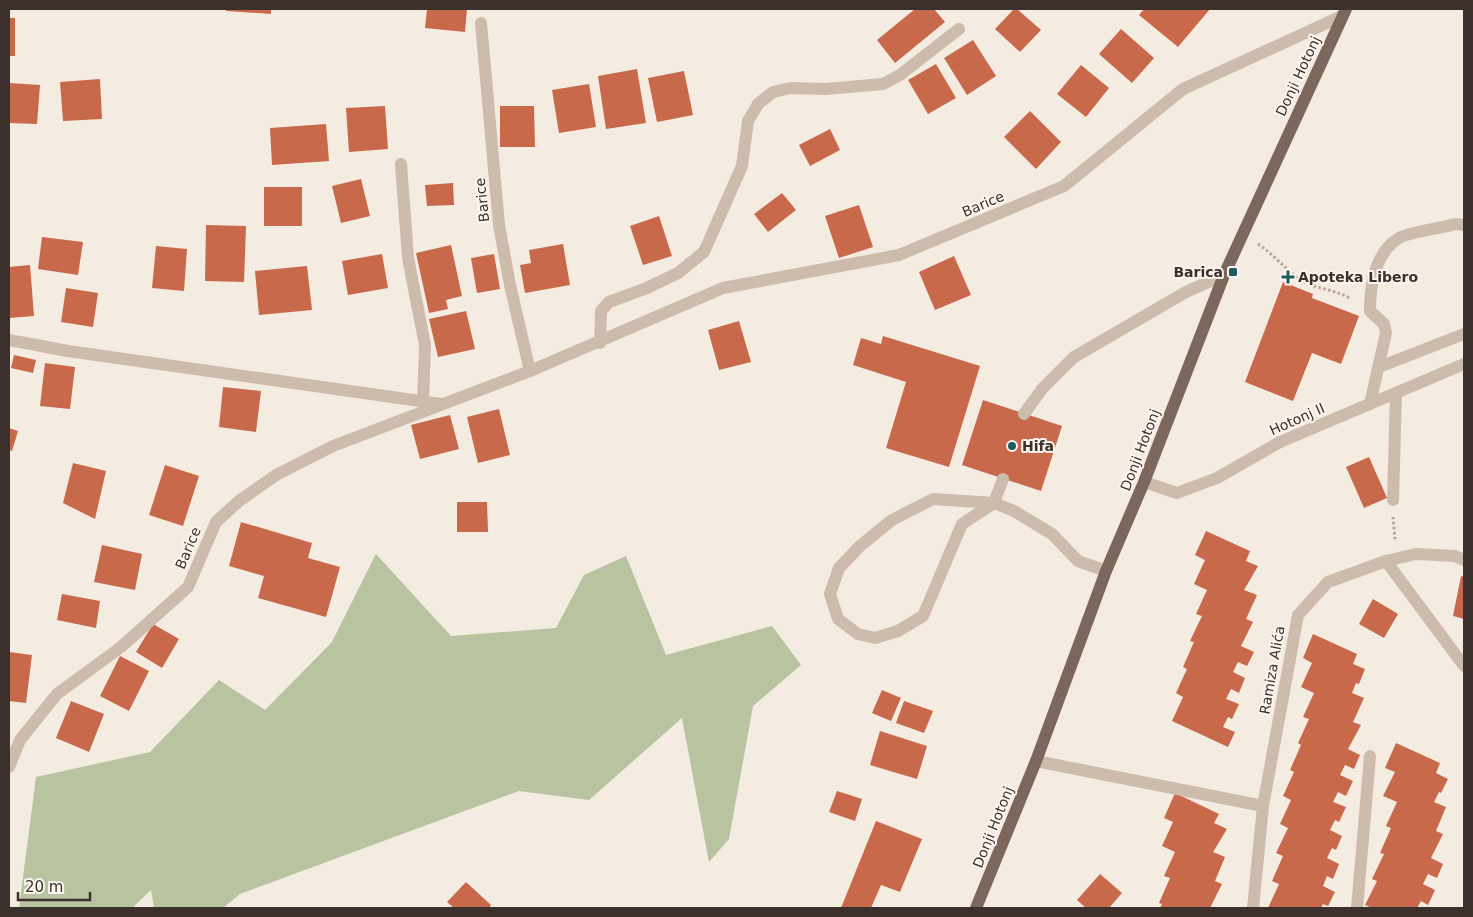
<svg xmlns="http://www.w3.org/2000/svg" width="1473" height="917" font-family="'DejaVu Sans',sans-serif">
<rect width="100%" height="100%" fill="#f4ebe1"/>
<path fill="#b8c4a0" d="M376,554L451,636L556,628L584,575L626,556L666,655L772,626L801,665L753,706L729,839L709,862L682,718L589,800L519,791L240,894L223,908H154L151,890L132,908H19L36,777L150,752L219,680L265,710L332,642Z"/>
<g fill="#c8694b">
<path d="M226,9H271V14L226,11Z"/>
<path d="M427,9H467L465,32L425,28Z"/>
<path d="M915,9H934L945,22L895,63L877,40Z"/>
<path d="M1014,9H1017L1041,30L1020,52L995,29Z"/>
<path d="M1144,9H1210L1178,47L1139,15Z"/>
<rect x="9" y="18" width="6" height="38"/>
<path d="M1121,29L1154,58L1132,83L1099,54Z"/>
<path d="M973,40L996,76L967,95L944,58Z"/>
<path d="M936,64L956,98L928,114L908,80Z"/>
<path d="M1081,65L1109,88L1086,117L1057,94Z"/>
<path d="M637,69L646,123L606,129L598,76Z"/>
<path d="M684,71L693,115L657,122L648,78Z"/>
<path d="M100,79L102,119L63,121L60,82Z"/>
<path d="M9,83L40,85L37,124L9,123Z"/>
<path d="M589,84L596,127L559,133L552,90Z"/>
<path d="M385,106L388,149L349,152L346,108Z"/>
<path d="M500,106H534L535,147H500Z"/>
<path d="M1030,111L1061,142L1036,169L1004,137Z"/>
<path d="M326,124L329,161L272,165L270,128Z"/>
<path d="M830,129L840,150L810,166L799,145Z"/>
<path d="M361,179L370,216L341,223L332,186Z"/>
<path d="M453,183L454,205L427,206L425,185Z"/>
<rect x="264" y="187" width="38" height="39"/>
<path d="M782,193L796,210L768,232L754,214Z"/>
<path d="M859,205L873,247L839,258L825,216Z"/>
<path d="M659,216L672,256L643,265L630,226Z"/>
<path d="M206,225L246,226L244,282L205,281Z"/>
<path d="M42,237L83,242L78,275L38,269Z"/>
<path d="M563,244L570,285L525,293L520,265L531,263L529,250Z"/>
<path d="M451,245L462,296L446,300L448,309L429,313L416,253Z"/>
<path d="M156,246L187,249L184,291L152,288Z"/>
<path d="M382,254L388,288L348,295L342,261Z"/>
<path d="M494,254L500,289L477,293L471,258Z"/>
<path d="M954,256L971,295L935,310L919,272Z"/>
<path d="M30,265L34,316L9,318V267Z"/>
<path d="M307,266L312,310L259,315L255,271Z"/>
<path d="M1283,282L1313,294L1312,298L1359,316L1341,364L1312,353L1293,401L1245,382Z"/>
<path d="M66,288L98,293L93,327L61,322Z"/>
<path d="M466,311L475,349L438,357L429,319Z"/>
<path d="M739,321L751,362L719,370L708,330Z"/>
<path d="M883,336L980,366L949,467L886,448L906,382L853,365L861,338L881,344Z"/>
<path d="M14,355L36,360L33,373L11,368Z"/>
<path d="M45,363L75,367L70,409L40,406Z"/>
<path d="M223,387L261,391L256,432L219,427Z"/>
<path d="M983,400L1062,426L1041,491L962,465Z"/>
<path d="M499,409L510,455L478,463L467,417Z"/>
<path d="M450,415L459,449L420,459L411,425Z"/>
<path d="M9,428L18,431L12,451L9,450Z"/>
<path d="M1369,457L1387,498L1364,508L1346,467Z"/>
<path d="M73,463L106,471L95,519L63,503Z"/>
<path d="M165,465L199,476L183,526L149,515Z"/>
<path d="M457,502H487L488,532H457Z"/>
<path d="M241,522L312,543L308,558L340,567L326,617L258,598L264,576L229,566Z"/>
<path d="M1206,531L1250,551L1246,561L1258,566L1244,590L1257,595L1246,619L1253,622L1241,646L1254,652L1247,666L1238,662L1233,672L1245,678L1239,693L1231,689L1226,699L1239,704L1232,719L1228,717L1223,727L1235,732L1228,747L1172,721L1183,697L1176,693L1187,669L1183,667L1194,642L1190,641L1202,616L1196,614L1207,590L1194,584L1205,560L1195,555Z"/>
<path d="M102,545L142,554L135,590L94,582Z"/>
<path d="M1461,576L1464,577V619L1453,616Z"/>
<path d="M62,594L100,601L96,628L57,620Z"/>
<path d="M1373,599L1398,614L1384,638L1359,624Z"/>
<path d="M153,624L179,639L162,668L136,652Z"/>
<path d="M1313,634L1357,654L1353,664L1365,669L1359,684L1356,683L1352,693L1364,698L1353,722L1361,725L1348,749L1360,755L1354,769L1345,765L1340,775L1353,781L1346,796L1338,792L1333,802L1346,807L1339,822L1335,820L1330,830L1342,836L1336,850L1332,848L1327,858L1339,864L1333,879L1327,876L1323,886L1335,892L1328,906L1323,904L1321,908H1268L1279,884L1272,881L1283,856L1276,853L1288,828L1280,824L1291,800L1283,796L1294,772L1290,770L1301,745L1298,743L1309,719L1303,717L1314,693L1301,687L1312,663L1303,658Z"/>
<path d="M9,652L32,655L26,703L9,701Z"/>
<path d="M120,656L149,671L129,711L100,696Z"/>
<path d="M882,690L901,698L891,721L872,713Z"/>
<path d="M71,701L104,714L89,752L56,738Z"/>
<path d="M904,701L933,711L924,733L896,723Z"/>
<path d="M880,731L927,746L917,779L870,765Z"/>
<path d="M1396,743L1440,763L1436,773L1448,779L1441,793L1439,792L1434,802L1446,807L1436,831L1443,834L1431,858L1443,864L1437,878L1428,874L1423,884L1435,890L1428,905L1421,901L1417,908H1372L1365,905L1377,881L1372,879L1384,854L1380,853L1391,828L1386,826L1397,802L1383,796L1395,772L1385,768Z"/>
<path d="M837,791L862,799L855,821L829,812Z"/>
<path d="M1175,793L1219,814L1214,823L1227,829L1213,852L1225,857L1215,881L1222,884L1210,908H1160L1162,904L1159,903L1170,878L1164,876L1175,852L1162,846L1173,822L1164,818Z"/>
<path d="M876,821L922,839L900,892L881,885L871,908H841Z"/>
<path d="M1100,874L1122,893L1109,908H1086L1077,900Z"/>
<path d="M466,882L491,905L489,908H454L447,902Z"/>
</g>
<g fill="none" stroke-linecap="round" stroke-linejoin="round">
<g stroke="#b9a596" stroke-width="3" stroke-dasharray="2.5 2.5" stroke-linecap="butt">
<path d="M1258,244C1272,253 1283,267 1297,277C1313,290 1334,288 1351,299"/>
<path d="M1393,517L1395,540"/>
</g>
<g stroke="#cdbbac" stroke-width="12">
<path d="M1379,367L1464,334"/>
<path d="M1370,404L1386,333L1384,324L1370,311C1370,285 1375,253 1399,238C1410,232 1442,228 1456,224L1464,225"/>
<path d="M1024,414L1042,389L1074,357L1186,292L1224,275"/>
<path d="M1003,479L994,503L1014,511L1052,534L1078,561L1106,571"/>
<path d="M933,499L994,503L962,524L923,616L898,631L875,638L858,634L838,619L830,594L839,568L860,546L892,520Z"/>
<path d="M1393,500L1396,393"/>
</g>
<g stroke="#cdbbac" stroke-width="12">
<path d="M481,23L499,225L510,285L530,371"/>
<path d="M401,164L408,258L425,345L423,402"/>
<path d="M9,340L68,351L441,404"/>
<path d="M600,343L601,311L609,302L647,288L678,273L704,252L742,166L748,121L758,104L773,92L791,88L826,89L883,84L900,75L959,29"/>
<path d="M1144,482L1177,493L1217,478L1280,442L1464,364"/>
<path d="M1386,561L1464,666"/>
<path d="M1036,761L1263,806"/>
<path d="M9,767L20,740L57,694L121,647L188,587L216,522L239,501L276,475L333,446L530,371L723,288L899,255L1064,186L1183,89L1342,16"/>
<path d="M1253,908L1263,806L1298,615L1328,582L1386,561L1416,554L1455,556L1464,560"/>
<path d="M1357,908L1370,756"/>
</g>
<path stroke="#7d675c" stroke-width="12" d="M976,908L1036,761L1106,571L1144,482L1224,275L1346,9"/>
</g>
<g fill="#1f5a5e" stroke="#fbf5ee" stroke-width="2">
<rect x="1228" y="267" width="10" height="10" rx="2.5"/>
<path d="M1285.5 269.5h5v5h5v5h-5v5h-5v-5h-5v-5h5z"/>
<circle cx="1012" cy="446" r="5"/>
</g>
<g text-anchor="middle" stroke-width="4" stroke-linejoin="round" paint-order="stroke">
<g font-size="14" fill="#3b302b" stroke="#fbf5ee">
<text transform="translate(1298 76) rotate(-65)" y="5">Donji Hotonj</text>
<text transform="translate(482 200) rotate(-96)" y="5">Barice</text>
<text transform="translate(983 204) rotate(-23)" y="5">Barice</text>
<text transform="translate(1297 419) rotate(-24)" y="5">Hotonj II</text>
<text transform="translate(1140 450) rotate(-69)" y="5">Donji Hotonj</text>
<text transform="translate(188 548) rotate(-67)" y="5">Barice</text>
<text transform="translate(1272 670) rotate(-80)" y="5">Ramiza Alića</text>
<text transform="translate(993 827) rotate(-68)" y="5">Donji Hotonj</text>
</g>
<g font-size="14" font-weight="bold" fill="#3b302b" stroke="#fbf5ee" text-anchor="start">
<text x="1223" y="277" text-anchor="end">Barica</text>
<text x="1298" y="282">Apoteka Libero</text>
<text x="1022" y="451">Hifa</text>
</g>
</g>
<rect width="1473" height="917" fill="none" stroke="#3b302b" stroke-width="20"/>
<path d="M18 892v8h72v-8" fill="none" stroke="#3b302b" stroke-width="2.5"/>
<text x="25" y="892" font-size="15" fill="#3b302b" stroke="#fbf5ee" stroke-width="4" paint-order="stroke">20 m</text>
</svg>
